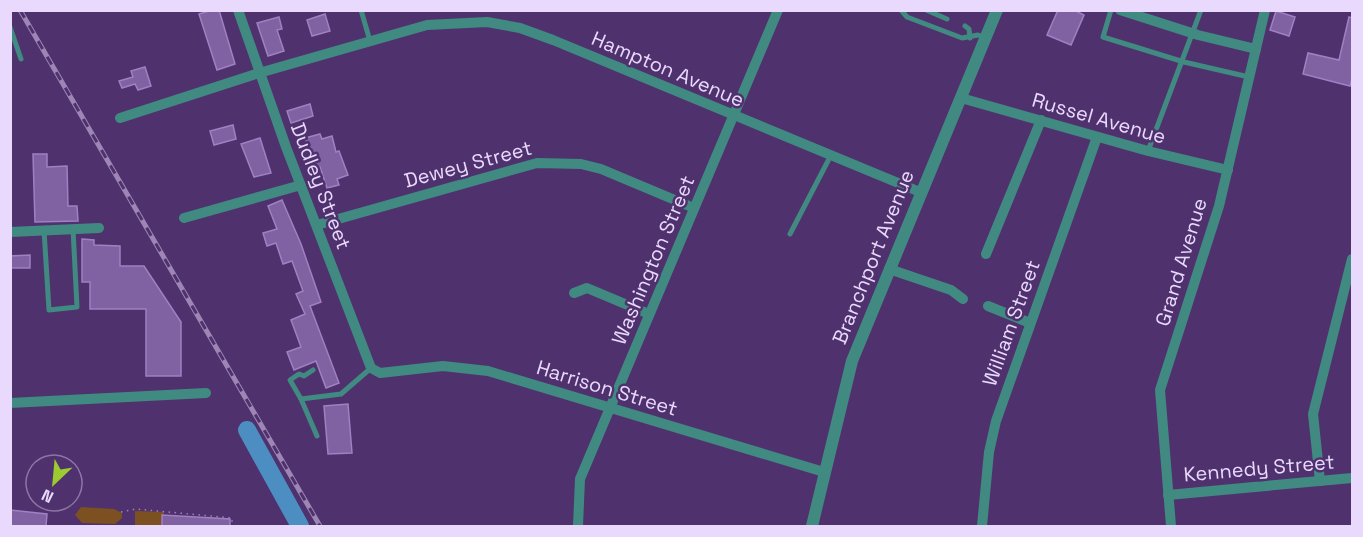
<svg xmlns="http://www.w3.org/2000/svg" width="1363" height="537" font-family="'Space Grotesk',sans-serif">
<rect width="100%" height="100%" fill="#4f326d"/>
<g fill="#7c5020">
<path d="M81,507L114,509L122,513V518L115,524L82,523L75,515Z"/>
<path d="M135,511L164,512L162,526H135Z"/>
</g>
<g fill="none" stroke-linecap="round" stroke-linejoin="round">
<path stroke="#4c8dc2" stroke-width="18" d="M247,430L300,526"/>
</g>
<g fill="#8061a2" stroke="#9f80c2" stroke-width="1.5">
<path d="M212,10H219L235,64L217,70L199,14Z"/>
<path d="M1058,10H1074L1084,15L1071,45L1047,35Z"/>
<path d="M1276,11L1295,17L1289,36L1270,30Z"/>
<path d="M325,14L330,31L312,36L307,20Z"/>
<path d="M279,17L282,29L277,30L284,51L268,56L257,23Z"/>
<path d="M1349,17L1353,18V75L1350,86L1303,74L1308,53L1339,60Z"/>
<path d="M145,67L151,86L138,90L135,84L122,88L119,81L133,77L131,71Z"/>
<path d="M310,104L313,116L291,123L287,111Z"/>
<path d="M233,125L236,139L214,145L210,131Z"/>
<path d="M320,134L322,139L332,136L336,152L339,151L348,175L337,179L339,185L327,188L320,167L315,169L305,138Z"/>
<path d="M260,138L271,173L254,177L241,144Z"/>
<path d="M33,154H47V167L67,166L68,206H77L78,221L35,222Z"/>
<path d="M282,200L301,244L321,302L310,306L339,383L326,388L316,361L294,370L287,352L301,347L291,320L305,314L296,294L303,291L292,261L283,264L276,243L267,246L263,233L277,229L268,206Z"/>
<path d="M82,239L94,240V245L120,246V266H144L181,322V376H146V309H90V282H82Z"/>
<path d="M30,255V268H10V256Z"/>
<path d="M348,404L352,453L328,454L324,406Z"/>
<path d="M10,510L47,514L46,526H10Z"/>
<path d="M162,515L230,519V526H162Z"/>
</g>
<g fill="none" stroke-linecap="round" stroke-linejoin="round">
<path stroke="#9c86b5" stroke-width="1.5" stroke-dasharray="1.5 4.5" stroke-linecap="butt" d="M121,512L136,509L232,518V526"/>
<g stroke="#418a81" stroke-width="5">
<path d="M361,10L370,41"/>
<path d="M901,10L907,17L962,38L978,35L984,37"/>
<path d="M926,10L947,19"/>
<path d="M1111,10L1103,37L1184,62L1249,77"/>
<path d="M965,26L969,29L970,38"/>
<path d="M10,27L21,59"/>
<path d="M1148,151L1201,10"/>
<path d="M44,230L49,310L77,307L73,229"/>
<path d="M790,234L830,157"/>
<path d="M313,370L304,376L299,374L290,380L301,399L341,394L371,368"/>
<path d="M301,399L317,436"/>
</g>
<g stroke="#418a81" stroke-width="10">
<path d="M238,10L286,147L371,368L380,373L443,366L488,371L824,472"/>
<path d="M1120,10L1198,35L1256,49"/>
<path d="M961,98L1148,151L1228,170"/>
<path d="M120,118L259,73L427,25L487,22L520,28L553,40L920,192"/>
<path d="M184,218L301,185"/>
<path d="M317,225L537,163L581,164L601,169L694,208"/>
<path d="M10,232L99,228"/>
<path d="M986,254L1041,120"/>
<path d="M889,269L951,290L963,299"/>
<path d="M574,293L587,288L649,314"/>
<path d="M988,306L1030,323"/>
<path d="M10,403L206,393"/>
<path d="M1320,481L1313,414L1352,259"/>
<path d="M1168,495L1352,478"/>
<path d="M578,526L580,479L778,10"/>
<path d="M982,526L989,452L996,421L1097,137"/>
<path d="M1171,526L1160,390L1219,206L1265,10"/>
</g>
<path stroke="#418a81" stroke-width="12" d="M812,526L852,361L997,10"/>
<defs>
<path id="rail" d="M20,10L320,526"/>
</defs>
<use href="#rail" stroke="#9d86b6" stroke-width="5"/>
<use href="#rail" stroke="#4f326d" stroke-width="3" stroke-dasharray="9" stroke-linecap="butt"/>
</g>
<g text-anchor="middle" stroke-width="5" stroke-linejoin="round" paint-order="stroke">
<g font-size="20" fill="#e9d9fd" stroke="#4f326d">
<text transform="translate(668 69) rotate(23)" y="7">Hampton Avenue</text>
<text transform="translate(1099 118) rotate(16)" y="7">Russel Avenue</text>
<text transform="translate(468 164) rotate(-15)" y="7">Dewey Street</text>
<text transform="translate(321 186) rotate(69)" y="7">Dudley Street</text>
<text transform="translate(873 257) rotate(-68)" y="7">Branchport Avenue</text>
<text transform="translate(653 260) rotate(-67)" y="7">Washington Street</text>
<text transform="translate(1181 262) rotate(-73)" y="7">Grand Avenue</text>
<text transform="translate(1011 323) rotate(-70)" y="7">William Street</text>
<text transform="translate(607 388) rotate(17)" y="7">Harrison Street</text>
<text transform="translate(1259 468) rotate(-5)" y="7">Kennedy Street</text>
</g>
</g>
<rect width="1363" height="537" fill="none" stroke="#e9d9fd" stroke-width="24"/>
<g transform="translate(54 483) rotate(206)"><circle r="28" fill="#4f326d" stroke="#8d75a7" stroke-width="1.5"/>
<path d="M0-4.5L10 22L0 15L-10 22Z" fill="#9dca30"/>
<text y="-9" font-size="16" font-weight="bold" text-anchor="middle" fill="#e9d9fd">N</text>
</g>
</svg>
